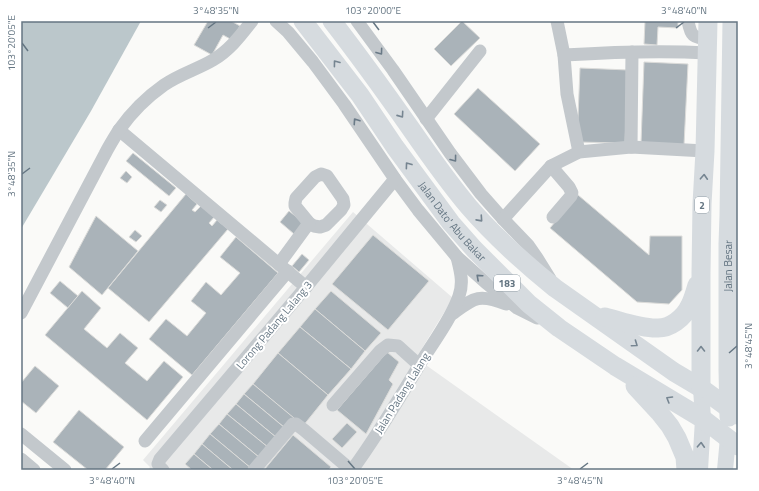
<svg xmlns="http://www.w3.org/2000/svg" width="759" height="491" font-family="'Titillium Web',sans-serif">
<rect width="100%" height="100%" fill="#fafaf8"/>
<path fill="#e8e9e9" d="M353,212L453,298L416,358L574,470H148L150,467L143,460Z"/>
<path fill="#bbc7cb" d="M21,21H141L91,111L21,229Z"/>
<g fill="#aab3b9" stroke="#dcdcda">
<path d="M208,21H231L240,26L232,40L223,35L212,55L194,45Z"/>
<path d="M462,21L480,38L451,66L434,49Z"/>
<path d="M645,21H678V28L658,27L657,45L644,44Z"/>
<path d="M644,62L688,64L684,145L641,143Z"/>
<path d="M580,68L628,70L625,143L577,142Z"/>
<path d="M478,88L540,144L515,171L454,114Z"/>
<path d="M133,153L176,188L169,196L126,161Z"/>
<path d="M126,171L132,177L127,183L120,178Z"/>
<path d="M186,194L197,204L192,210L195,212L202,205L215,216L209,223L212,226L217,220L228,229L149,322L108,288Z"/>
<path d="M578,195L649,255L650,236H682V290L669,304L637,302L550,228Z"/>
<path d="M160,200L167,205L161,212L154,207Z"/>
<path d="M289,211L304,223L294,234L280,222Z"/>
<path d="M96,216L138,251L102,295L69,267Z"/>
<path d="M135,230L142,236L136,242L129,237Z"/>
<path d="M373,235L429,281L388,330L332,284Z"/>
<path d="M236,237L278,273L192,375L149,339L166,319L187,336L206,313L191,301L206,282L221,295L240,273L220,257Z"/>
<path d="M302,254L309,260L299,272L292,266Z"/>
<path d="M60,281L78,296L68,308L50,293Z"/>
<path d="M82,291L101,308L84,329L107,348L120,333L138,348L125,363L147,381L164,361L183,377L147,420L45,335Z"/>
<path d="M331,291L381,333L365,351L315,309Z"/>
<path d="M315,309L365,351L351,369L300,327Z"/>
<path d="M300,327L351,369L328,395L278,353Z"/>
<path d="M387,352L399,362L389,380L393,384L366,434L337,410Z"/>
<path d="M278,353L328,395L303,426L253,384Z"/>
<path d="M35,366L59,386L36,413L21,401V383Z"/>
<path d="M253,384L294,418L285,428L244,394Z"/>
<path d="M244,394L285,428L277,438L236,404Z"/>
<path d="M236,404L277,438L269,448L227,414Z"/>
<path d="M79,410L124,447L105,470H88L53,442Z"/>
<path d="M227,414L269,448L260,458L219,424Z"/>
<path d="M347,423L357,432L342,448L332,439Z"/>
<path d="M219,424L260,458L252,469L210,434Z"/>
<path d="M210,434L252,469L251,470H233L202,444Z"/>
<path d="M293,435L331,467L328,470H264Z"/>
<path d="M202,444L233,470H213L194,454Z"/>
<path d="M194,454L213,470H192L185,464Z"/>
</g>
<g fill="none" stroke-linecap="round" stroke-linejoin="round">
<g stroke="#c3c8cc" stroke-width="13">
<path d="M276,21L288,32L313,62L344,104L395,179L418,210L457,257L485,282L517,308L537,318"/>
<path d="M357,21L393,70L450,153L481,194L503,219L528,245L537,258L550,279"/>
<path d="M557,21L564,55"/>
<path d="M688,21C691,37 693,37 708,39"/>
<path d="M426,119L480,51"/>
<path d="M119,130L306,287"/>
<path d="M631,147L632,52"/>
<path d="M579,152L567,94L564,55C612,52 660,50 707,53"/>
<path d="M551,166L569,187L572,193L571,196L553,217"/>
<path d="M321,174L327,176L343,199L344,205L341,210L326,225L320,227L314,226L309,223L295,206V203L296,198L315,177Z"/>
<path d="M503,219L551,166L579,152L631,147L705,151"/>
<path d="M279,264L309,223"/>
<path d="M21,313L105,154C109,146 114,138 119,130C131,113 147,97 164,85C180,74 198,69 213,60C230,50 241,35 252,21"/>
<path d="M452,314C474,298 478,293 506,304"/>
<path d="M333,405L380,351L388,345L398,346L419,365"/>
<path d="M21,434L65,470"/>
<path d="M145,441L288,271"/>
<path d="M21,459L34,470"/>
<path d="M163,470L160,467L158,464L160,459L306,287L395,179"/>
<path d="M254,470L293,424H296L304,430L351,470"/>
<path d="M352,470C378,435 400,397 423,359C435,340 452,317 459,296C464,282 460,270 457,257"/>
</g>
<g stroke="#d6dbdf" stroke-width="16">
<path d="M700,470L703,419L701,388"/>
<path d="M725,470L728,438"/>
</g>
<g stroke="#d6dbdf" stroke-width="19">
<path id="s1" d="M303,21L360,95L395,147L451,223L474,249L529,304L559,328L615,366L703,419L738,446"/>
<path d="M332,21C359,56 385,92 411,129C429,155 448,182 469,207C495,237 524,263 555,288L674,372L701,388L738,415"/>
<path d="M605,317C621,321 639,328 656,328C670,329 684,318 690,305C693,299 695,292 697,285"/>
<path d="M635,386L659,412L670,426L677,438L685,457L686,470"/>
<path d="M701,388V274L702,204L705,151L708,21"/>
<path id="s2" d="M729,417L728,369V244L729,215L732,21"/>
</g>
</g>
<defs><path id="oneway-chevron" d="M-2-3.5L2.5 0L-2 3.5" fill="none" stroke-width="1.6" stroke-linecap="round" stroke-linejoin="round"/></defs>
<g stroke="#6a7a87">
<use href="#oneway-chevron" transform="translate(380 52) rotate(54)"/>
<use href="#oneway-chevron" transform="translate(356 121) rotate(-124)"/>
<use href="#oneway-chevron" transform="translate(454 159) rotate(53)"/>
<use href="#oneway-chevron" transform="translate(479 277) rotate(-138)"/>
</g>
<g stroke="#768591">
<use href="#oneway-chevron" transform="translate(336 63) rotate(-127)"/>
<use href="#oneway-chevron" transform="translate(401 115) rotate(55)"/>
<use href="#oneway-chevron" transform="translate(408 165) rotate(-126)"/>
<use href="#oneway-chevron" transform="translate(704 177) rotate(-87)"/>
<use href="#oneway-chevron" transform="translate(480 219) rotate(48)"/>
<use href="#oneway-chevron" transform="translate(635 344) rotate(35)"/>
<use href="#oneway-chevron" transform="translate(701 349) rotate(-90)"/>
<use href="#oneway-chevron" transform="translate(669 399) rotate(-149)"/>
<use href="#oneway-chevron" transform="translate(701 445) rotate(-87)"/>
</g>
<path fill="none" stroke="#657683" stroke-width="1.5" d="M373,22L379,30M208,28L216,22M676,28L684,22M22,43L28,51M22,174L30,168M729,353L737,346M348,461L355,469M112,469L120,463M580,469L588,463"/>
<g text-anchor="middle" stroke-width="4" stroke-linejoin="round" paint-order="stroke">
<g fill="#fff" stroke="#939fa8" stroke-width="1">
<rect x="695" y="197" width="14" height="16" rx="3"/>
<rect x="494" y="275" width="26" height="16" rx="3"/>
</g>
<g font-size="10" font-weight="bold" fill="#657683">
<text x="702" y="209">2</text>
<text x="507" y="287">183</text>
</g>
<g font-size="11" fill="#657683" stroke="#fff">
<text dy="4" stroke="none"><textPath href="#s1" startOffset="250">Jalan Dato' Abu Bakar</textPath></text>
<text dy="4" stroke="none"><textPath href="#s2" startOffset="151">Jalan Besar</textPath></text>
<text transform="translate(274 325) rotate(-50)" y="4">Lorong Padang Lalang 3</text>
<text transform="translate(402 393) rotate(-58)" y="4">Jalan Padang Lalang</text>
</g>
</g>
<rect width="759" height="491" fill="none" stroke="#ffffff" stroke-width="44"/>
<rect x="22" y="22" width="715" height="447" fill="none" stroke="#657683" stroke-width="1.5"/>
<g font-size="10" text-anchor="middle" fill="#657683">
<text x="216" y="14">3°48'35"N</text>
<text x="373" y="14">103°20'00"E</text>
<text x="684" y="14">3°48'40"N</text>
<text transform="translate(11 43) rotate(-90)" y="4">103°20'05"E</text>
<text transform="translate(11 174) rotate(-90)" y="4">3°48'35"N</text>
<text transform="translate(748 346) rotate(-90)" y="4">3°48'45"N</text>
<text x="112" y="484">3°48'40"N</text>
<text x="355" y="484">103°20'05"E</text>
<text x="580" y="484">3°48'45"N</text>
</g>
</svg>
